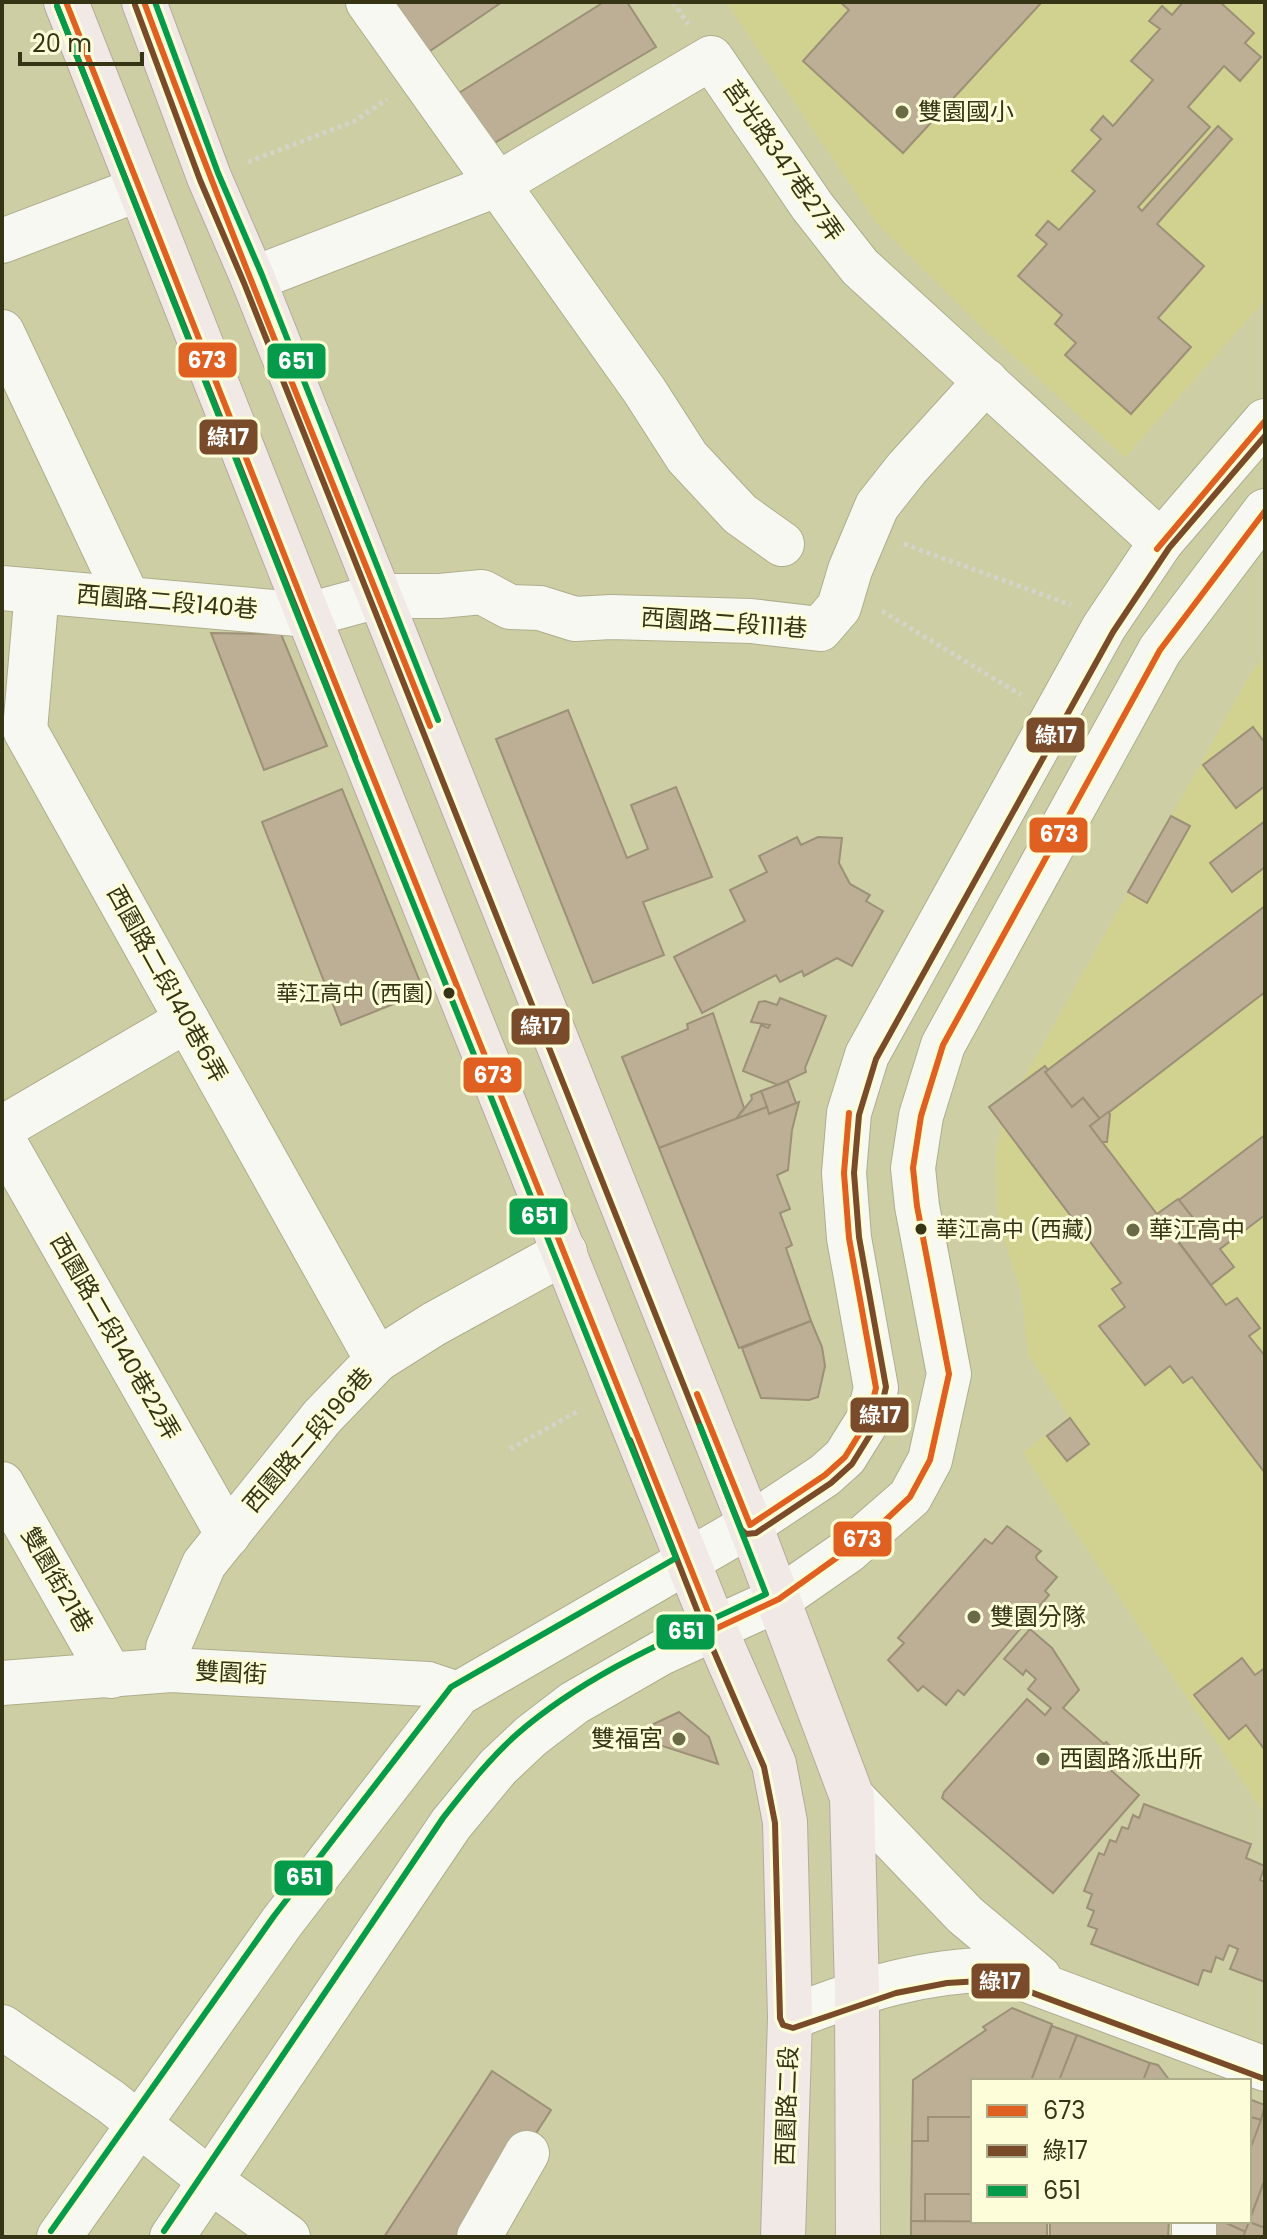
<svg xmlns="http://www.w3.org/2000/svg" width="1267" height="2239" font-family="Poppins,'Noto Sans TC',sans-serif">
<rect width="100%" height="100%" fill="#cecea5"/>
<g fill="#d1d190">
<path d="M726,2H1265V300L1125,457L988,333L876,222Z"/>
<path d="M1265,656V1814L1023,1453L1069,1417L1028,1354L1021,1291L999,1224L997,1206L996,1150L1002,1127L988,1108L1023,1080L1252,672Z"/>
</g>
<g fill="#bcaf96" stroke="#9c9077" stroke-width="2">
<path d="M388,2H502L424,55Z"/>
<path d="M604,2H627L656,47L486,148L454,96Z"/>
<path d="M840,2H1042L903,153L803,61L849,10Z"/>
<path d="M1183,2H1220L1254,33L1245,43L1261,57L1240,81L1224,66L1188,107L1210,127L1138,207L1142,211L1218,126L1232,139L1157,224L1204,266L1158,318L1191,347L1131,414L1065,355L1076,343L1055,324L1062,315L1018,276L1047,244L1036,235L1048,221L1059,230L1095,191L1072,171L1101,139L1091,130L1103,116L1113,126L1153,80L1131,61L1160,29L1149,21L1162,6L1172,15Z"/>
<path d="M211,633L281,634L327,746L264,770Z"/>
<path d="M568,710L627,858L648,849L631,805L676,787L712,877L643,902L664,955L593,983L496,739Z"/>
<path d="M1253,727L1265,743V786L1236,808L1203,765Z"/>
<path d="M342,789L424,992L341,1025L262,822Z"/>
<path d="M1171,816L1190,826L1147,903L1128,892Z"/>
<path d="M1265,821V867L1232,892L1210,863Z"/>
<path d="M797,837L801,845L818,837L842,838L839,863L850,884L870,895L866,901L883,911L852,966L837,958L804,976L802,971L780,982L776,975L702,1013L674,957L745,921L730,890L767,872L759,856Z"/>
<path d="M1265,906V992L1100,1119L1083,1098L1072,1107L1045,1072Z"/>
<path d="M780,998L826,1016L805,1068L806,1072L778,1085L743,1071L761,1025L768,1028L770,1025L751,1022L759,1002L765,1001L777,1005Z"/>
<path d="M713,1013L744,1108L736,1119L659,1148L622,1057L688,1029L687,1024Z"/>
<path d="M1045,1066L1048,1070L1045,1072L1072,1107L1083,1098L1100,1119L1090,1126L1226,1305L1237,1298L1260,1328L1249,1336L1265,1356V1473L1192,1377L1183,1383L1170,1366L1145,1385L1099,1326L1125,1307L1112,1289L1121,1283L989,1107Z"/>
<path d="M788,1081L796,1103L769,1114L761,1091Z"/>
<path d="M761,1091L767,1107L736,1119L752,1099L751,1095Z"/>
<path d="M799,1102L792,1130L788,1170L777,1175L790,1209L780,1213L792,1245L786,1248L811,1321L739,1348L659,1148L767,1107L769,1114Z"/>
<path d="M1108,1112L1110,1114L1107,1142H1102L1090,1126Z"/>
<path d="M1265,1135V1215L1220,1249L1234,1267L1211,1285L1176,1238L1197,1223L1179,1200Z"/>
<path d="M1178,1199L1197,1223L1176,1238L1157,1214Z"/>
<path d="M811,1321L822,1347L825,1366L818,1397L809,1400L761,1398L742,1348Z"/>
<path d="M1070,1418L1089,1444L1067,1461L1047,1436Z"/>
<path d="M1007,1526L1041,1551L1036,1556L1037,1560L1057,1577L1045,1591L1049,1595L964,1695L958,1690L946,1705L923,1686L918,1691L888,1660L904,1643L898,1638L985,1539L992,1544Z"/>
<path d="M1030,1629L1052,1648L1079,1690L1063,1708L1104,1744L1106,1742L1118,1753L1106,1766L1139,1795L1053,1893L942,1798L944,1792L1027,1699L1045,1715L1051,1708L1028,1689L1036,1679L1026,1670L1023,1675L1004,1659Z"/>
<path d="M1242,1658L1255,1675L1265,1668V1750L1246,1725L1229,1739L1194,1695Z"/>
<path d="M679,1712L709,1737L718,1764L650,1742L641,1730Z"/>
<path d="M1144,1804L1251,1844L1246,1858L1265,1866L1260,1880L1265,1882V1982L1230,1969L1238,1949L1229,1945L1223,1960L1216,1957L1211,1972L1203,1970L1198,1985L1091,1944L1097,1929L1088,1926L1094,1911L1087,1908L1092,1894L1084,1891L1099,1853L1104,1855L1110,1840L1116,1842L1122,1827L1128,1829L1133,1815L1139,1818Z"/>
<path d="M1012,2008L1052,2024L1031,2081H973V2117H928V2141H912L913,2080L986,2030L983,2027Z"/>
<path d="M1052,2026L1077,2035L1059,2081H1031Z"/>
<path d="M1077,2035L1150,2063L1143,2081H1059Z"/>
<path d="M1150,2063L1158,2065L1170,2081H1143Z"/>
<path d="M492,2071L551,2110L469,2237H384Z"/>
<path d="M1249,2099L1265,2105L1261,2120L1251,2117L1249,2123Z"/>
<path d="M1265,2108V2179L1249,2221V2152Z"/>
<path d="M928,2117H973V2194H925V2222L911,2221L912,2141H928Z"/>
<path d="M1251,2117L1261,2120L1252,2144L1249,2143Z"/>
<path d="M1265,2179V2228L1249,2222Z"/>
<path d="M925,2194H973V2221L1000,2222H925Z"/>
<path d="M911,2221L1047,2222V2237H911Z"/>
<path d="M1050,2221H1169L1168,2237H1050Z"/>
<path d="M1213,2221H1222L1246,2232L1243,2237H1213Z"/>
<path d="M1222,2221H1249L1246,2232Z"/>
<path d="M1249,2222L1265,2228V2237H1243Z"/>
</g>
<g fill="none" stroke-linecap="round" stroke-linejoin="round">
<defs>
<g id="minor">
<path d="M368,2L644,390L687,457L740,514L782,544"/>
<path d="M2,241L139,189"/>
<path d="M253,279L496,185L711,58L812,206L860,267L1161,542"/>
<path d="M2,332L128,599"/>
<path d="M2,588L308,615L378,596H440L482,592L510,607L540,608L575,619L611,617L751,621L820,629L839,607L850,570L877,506L907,468L986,381"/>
<path d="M37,591L25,730L377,1360"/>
<path d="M2,1128L187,1020"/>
<path d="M2,1138L228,1535"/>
<path d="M2,1484L111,1676"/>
<path d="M171,1670L168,1648L204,1564L322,1417L377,1360L434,1324L565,1252"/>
<path d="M2,1683L171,1670L428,1684L458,1694"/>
<path d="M852,1797L965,1915L1039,1977"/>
<path d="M790,2018C858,1991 927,1968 1000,1970L1265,2069"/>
<path d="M2,2027L110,2101L212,2182L288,2237"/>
<path d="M59,2237L282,1922L458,1694L750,1525L825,1475L845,1457L868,1420L876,1388L849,1238L844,1173L849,1113L867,1055L1104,627L1161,542L1265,421"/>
<path d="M172,2237L451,1824L498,1767L531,1736L574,1703L661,1653L779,1599L848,1551L910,1497L930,1460L949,1374L917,1206L913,1168L921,1116L943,1045L1160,650L1265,511"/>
<path d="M479,2237L527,2153"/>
<path d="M1194,2237V2221"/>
</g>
<g id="major">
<path d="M66,2L308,615L715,1629L774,1764L785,1822L790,2018L783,2237"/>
<path d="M144,2L209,177L253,279L750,1525L852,1797L857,1991L858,2237"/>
</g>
</defs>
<use href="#minor" stroke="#aeae8d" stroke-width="46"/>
<use href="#major" stroke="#b5aa9b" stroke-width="46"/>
<g stroke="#d3d3c6" stroke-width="5" stroke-dasharray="4 4" stroke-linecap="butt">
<path d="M673,2L688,24"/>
<path d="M248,162L355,121L387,99"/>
<path d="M904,544L1071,605"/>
<path d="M882,611L1021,695"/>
<path d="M510,1449L580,1410"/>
</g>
<use href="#minor" stroke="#f8f8f2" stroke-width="44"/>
<use href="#major" stroke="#f0e9e6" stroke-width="44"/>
<defs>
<g id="bus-1">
<path d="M66,2L308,615L715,1629L779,1599L874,1531L910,1497L930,1460L949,1374L917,1206L913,1168L921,1116L943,1045L1160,650L1265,511"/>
<path d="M144,2C234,245 334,485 430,726"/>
<path d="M1157,549L1265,421"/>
<path d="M697,1394L750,1525L825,1475L845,1457L868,1420L876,1388L849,1238L844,1173L849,1113"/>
</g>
<g id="bus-2">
<path d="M135,5L200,180L244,283L741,1529L746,1534L756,1533L831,1483L852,1464L878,1422L886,1387L859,1237L854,1173L859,1115L876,1059L1113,632L1169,548L1265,436"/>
<path d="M57,6L355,757"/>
<path d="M630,1440L706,1633L764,1767L775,1823L780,2018L783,2025L793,2028L896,1993L947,1983L998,1980L1262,2078"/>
</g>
<g id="bus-3">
<path d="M155,2L218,173L262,275L438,720"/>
<path d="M51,2231L274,1916L451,1687L676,1558L299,619L57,6"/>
<path d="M164,2231L443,1818C465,1790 488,1760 516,1735C588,1672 680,1635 766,1594L700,1426"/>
</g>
</defs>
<use href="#bus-1" stroke="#fdfed9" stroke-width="12"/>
<use href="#bus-2" stroke="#fdfed9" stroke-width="12"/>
<use href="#bus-3" stroke="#fdfed9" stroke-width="12"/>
<use href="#bus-1" stroke="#df6021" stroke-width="6"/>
<use href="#bus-2" stroke="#7a4b2a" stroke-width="6"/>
<use href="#bus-3" stroke="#059b4b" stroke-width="6"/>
</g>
<g fill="#6b6a47" stroke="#fdfed9" stroke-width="3">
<circle cx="902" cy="112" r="8"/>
<circle cx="1133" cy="1230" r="8"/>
<circle cx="974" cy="1617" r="8"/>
<circle cx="679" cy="1739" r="8"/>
<circle cx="1043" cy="1759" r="8"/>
</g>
<g fill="#353415" stroke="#fdfed9" stroke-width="3">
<circle cx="449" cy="993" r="7"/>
<circle cx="921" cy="1229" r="7"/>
</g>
<g text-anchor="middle" stroke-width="6" stroke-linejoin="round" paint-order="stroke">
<g font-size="22" fill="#353415" stroke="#fdfed9" text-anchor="end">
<text x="434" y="1001">華江高中 (西園)</text>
<text x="936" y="1237" text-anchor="start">華江高中 (西藏)</text>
</g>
<g font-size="24" fill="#353415" stroke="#fdfed9" text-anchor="start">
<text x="918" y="120">雙園國小</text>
<text x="1149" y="1238">華江高中</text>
<text x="990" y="1625">雙園分隊</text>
<text x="663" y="1747" text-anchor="end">雙福宮</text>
<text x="1059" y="1767">西園路派出所</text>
</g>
<g font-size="24" fill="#353415" stroke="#fdfed9">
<text transform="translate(783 161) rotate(55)" y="8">莒光路347巷27弄</text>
<text transform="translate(167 602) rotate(5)" y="8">西園路二段140巷</text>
<text transform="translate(724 623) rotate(4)" y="8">西園路二段111巷</text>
<text transform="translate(167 984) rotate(61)" y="8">西園路二段140巷6弄</text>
<text transform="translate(115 1337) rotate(60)" y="8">西園路二段140巷22弄</text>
<text transform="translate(308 1440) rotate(-49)" y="8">西園路二段196巷</text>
<text transform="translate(57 1580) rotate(60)" y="8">雙園街21巷</text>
<text transform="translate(231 1673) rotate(3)" y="8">雙園街</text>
<text transform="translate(787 2106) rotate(-88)" y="8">西園路二段</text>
</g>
</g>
<g stroke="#fdfed9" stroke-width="3">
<rect x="177" y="341" width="61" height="38" rx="8" fill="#df6021"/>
<rect x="266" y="342" width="61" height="38" rx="8" fill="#059b4b"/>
<rect x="198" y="418" width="61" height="38" rx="8" fill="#7a4b2a"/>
<rect x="1025" y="716" width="61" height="38" rx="8" fill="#7a4b2a"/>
<rect x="1028" y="816" width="61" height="38" rx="8" fill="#df6021"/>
<rect x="510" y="1007" width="61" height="39" rx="8" fill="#7a4b2a"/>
<rect x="462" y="1056" width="61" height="38" rx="8" fill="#df6021"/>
<rect x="508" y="1197" width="61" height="39" rx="8" fill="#059b4b"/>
<rect x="849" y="1396" width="61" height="38" rx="8" fill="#7a4b2a"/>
<rect x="832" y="1520" width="61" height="38" rx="8" fill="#df6021"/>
<rect x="655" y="1613" width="61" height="38" rx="8" fill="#059b4b"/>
<rect x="273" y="1859" width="61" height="38" rx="8" fill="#059b4b"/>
<rect x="970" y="1962" width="61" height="38" rx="8" fill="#7a4b2a"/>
</g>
<g font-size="22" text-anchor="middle" font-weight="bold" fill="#fff">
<text x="207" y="368">673</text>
<text x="296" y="369">651</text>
<text x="228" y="445">綠17</text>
<text x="1056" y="743">綠17</text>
<text x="1059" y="842">673</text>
<text x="541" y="1034">綠17</text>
<text x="493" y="1083">673</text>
<text x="539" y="1224">651</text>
<text x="880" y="1423">綠17</text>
<text x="862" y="1547">673</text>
<text x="686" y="1639">651</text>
<text x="304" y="1885">651</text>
<text x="1000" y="1989">綠17</text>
</g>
<rect width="1267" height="2239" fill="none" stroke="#353415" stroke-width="8"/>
<rect x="971" y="2079" width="280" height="144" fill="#fdfed9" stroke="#adad8b" stroke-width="2"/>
<rect x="987" y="2105" width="40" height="12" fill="#df6021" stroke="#adad8b" stroke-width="2"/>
<text x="1043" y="2119" font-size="24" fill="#353415">673</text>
<rect x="987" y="2145" width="40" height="12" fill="#7a4b2a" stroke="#adad8b" stroke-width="2"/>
<text x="1043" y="2159" font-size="24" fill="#353415">綠17</text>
<rect x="987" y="2185" width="40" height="12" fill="#059b4b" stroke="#adad8b" stroke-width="2"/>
<text x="1043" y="2199" font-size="24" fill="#353415">651</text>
<path d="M20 52v12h122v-12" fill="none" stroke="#353415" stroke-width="4"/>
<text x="32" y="52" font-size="24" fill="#353415" stroke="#fdfed9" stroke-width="6" paint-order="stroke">20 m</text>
</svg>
